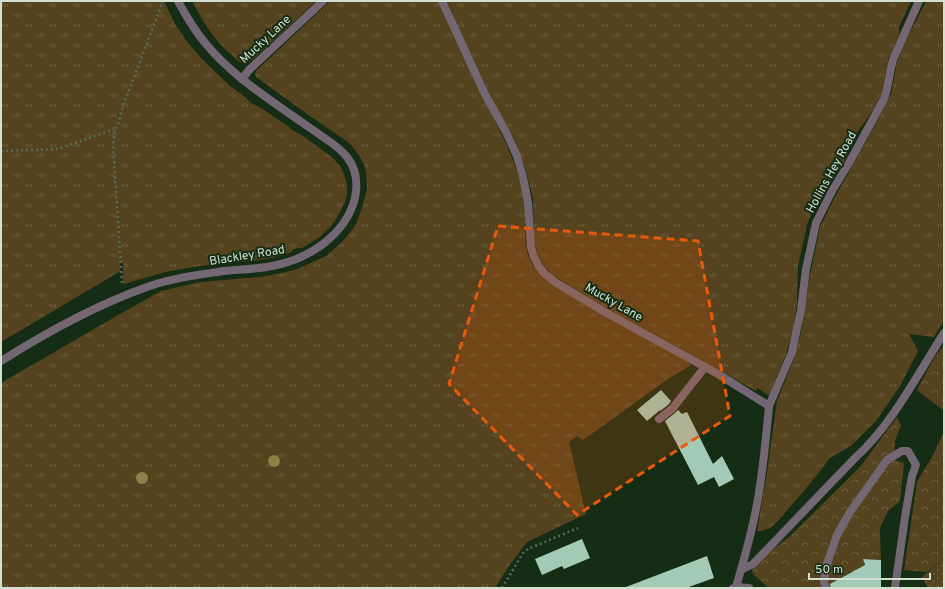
<svg xmlns="http://www.w3.org/2000/svg" width="945" height="589" font-family="Overpass,sans-serif">
<defs>
<pattern id="grass-tufts" width="24" height="20" patternUnits="userSpaceOnUse"><rect width="24" height="20" fill="#54431e"/><path d="M3 7l-1-3M5 7V3M7 7l1-3M15 17l-1-3M17 17v-4M19 17l1-3" fill="none" stroke="#6c5e3e"/></pattern>
<pattern id="forest-crowns" width="20" height="18" patternUnits="userSpaceOnUse"><rect width="20" height="18" fill="#54431e"/><path d="M2 6a3 3 0 1 1 6 0M12 15a3 3 0 1 1 6 0" fill="none" stroke="#6c5e3e"/></pattern>
<pattern id="garden-dots" width="8" height="8" patternUnits="userSpaceOnUse"><rect width="8" height="8" fill="#54431e"/><path d="M2 2h.1M6 6h.1" fill="none" stroke="#6c5e3e" stroke-width="1.8" stroke-linecap="round"/></pattern>
</defs>
<rect width="100%" height="100%" fill="#152c15"/>
<g fill="url(#grass-tufts)">
<path d="M1,1H162L165,3L175,24L188,43L203,60L230,86L245,97L251,103L261,108L288,126L292,130L303,136L332,157L340,166L344,174L347,185V194L345,202L338,216L332,225L320,237L302,248H298L292,250V252L272,258L253,261L200,266L165,272L124,284L123,283V263H120V271L119,272L1,342Z"/>
<path d="M192,1H316L252,60C249,62 247,64 243,63C239,62 236,59 233,56C213,40 204,23 192,1Z"/>
<path d="M330,1H438C453,32 467,64 482,95C500,131 520,166 525,206C527,226 521,248 533,266C536,270 540,273 544,277L688,362L690,364V366L668,379L583,440L577,436L569,442L586,514L527,542L509,566L497,585L496,588H1V383L120,314L161,291L200,282L260,277L282,273L297,269L326,256L342,242L352,230L356,224L362,208L367,189L366,172L364,164L358,154L351,145L345,140L310,116L256,77L255,74L256,71Z"/>
<path d="M447,1H911L899,27V35L889,57L881,95L874,109L858,131L843,164L828,184L810,217L807,225L798,266L797,303L793,331L786,354L769,396L767,394L757,388L756,391L658,336L610,310L553,275L546,268L539,258L534,240L533,199L526,170L514,138L497,109L462,36Z"/>
<path d="M926,1H944V320L934,337L909,334L918,351L900,386L876,421L851,446L830,458L809,485L777,522L770,528L761,531H757L766,479L777,401L793,361L801,333L810,275L820,227L834,199L876,123L891,94L897,62L901,50Z"/>
</g>
<g fill="url(#forest-crowns)">
<path d="M944,345V411L917,390L934,358Z"/>
<path d="M897,417L901,425L895,441L894,460L904,463L900,501L888,511L880,528L881,560L863,559L867,576L858,581L853,571L837,580L842,588H769L753,574L752,569L768,553L789,537L860,467Z"/>
<path d="M944,432V559L927,572L904,570L917,482L932,457Z"/>
</g>
<path fill="url(#garden-dots)" d="M944,559V588H928L922,577Z"/>
<g fill="#a2cab7">
<path d="M661,390L671,401L668,405L660,411V410L647,421L637,410Z"/>
<path d="M678,410L682,414L687,412L713,464L722,456L734,479L719,487L714,477L698,485L665,421L675,413Z"/>
<path d="M582,539L590,558L564,569L562,566L542,575L535,559Z"/>
<path d="M707,556L714,578L686,588H626V587Z"/>
<path d="M863,559L881,560V588H831L830,584L865,565Z"/>
</g>
<g fill="none" stroke-linecap="round" stroke-linejoin="round">
<g stroke="#586c58" stroke-width="2.5" stroke-dasharray="2 3" stroke-linecap="butt">
<path d="M1,151L58,149L115,129"/>
<path d="M122,283L113,146L115,129L118,124L123,106L163,1"/>
<path d="M502,588L523,553L528,549L578,528"/>
</g>
<g stroke="#736773" stroke-width="8">
<path d="M769,406L792,352L801,310L806,269L816,223L832,191L849,163L884,99C889,85 889,71 894,57L919,1"/>
<path d="M659,419L672,409L705,367"/>
<path d="M741,570L753,564L855,458C891,426 918,374 944,333"/>
<path d="M826,588L824,582L826,567L837,535L850,512L887,460L902,451H908L916,465L912,476L905,517L895,588"/>
</g>
<g stroke="#736773" stroke-width="8">
<path d="M442,1L485,94L506,132L517,156L523,177L528,202L531,247L534,257L538,265L544,273L555,282L605,312L718,374L769,406C766,439 763,472 757,504C752,532 744,560 736,587"/>
<path d="M242,79L249,70L323,1"/>
</g>
<g stroke="#736773" stroke-width="8">
<path d="M1,361C47,332 96,305 147,287C172,278 198,275 224,271C245,269 268,269 288,262C316,253 343,233 353,205C358,189 358,171 347,157C341,149 332,143 323,137C312,129 301,122 290,114C260,93 229,72 206,44C195,31 186,16 178,1"/>
<path d="M733,588L736,587L749,588"/>
</g>
</g>
<g fill="#8c8149">
<circle cx="274" cy="461" r="6"/>
<circle cx="142" cy="478" r="6"/>
</g>
<path fill="#e8590c" fill-opacity="0.2" stroke="#e8590c" stroke-width="3" stroke-dasharray="8 5" stroke-linejoin="round" d="M498,226L698,241L730,416L577,515L449,384Z"/>
<g text-anchor="middle" stroke-width="4" stroke-linejoin="round" paint-order="stroke">
<g font-size="12" fill="#d2e0d1" stroke="#152c15">
<text transform="translate(265 39) rotate(-43)" y="4">Mucky Lane</text>
<text transform="translate(831 172) rotate(-61)" y="4">Hollins Hey Road</text>
<text transform="translate(247 255) rotate(-9)" y="4">Blackley Road</text>
<text transform="translate(614 302) rotate(30)" y="4">Mucky Lane</text>
</g>
</g>
<rect width="945" height="589" fill="none" stroke="#d2e0d1" stroke-width="4"/>
<path d="M809 573v6h121v-6" fill="none" stroke="#d2e0d1" stroke-width="2"/>
<text x="815" y="573" font-size="12" fill="#d2e0d1" stroke="#152c15" stroke-width="3" paint-order="stroke">50 m</text>
</svg>
